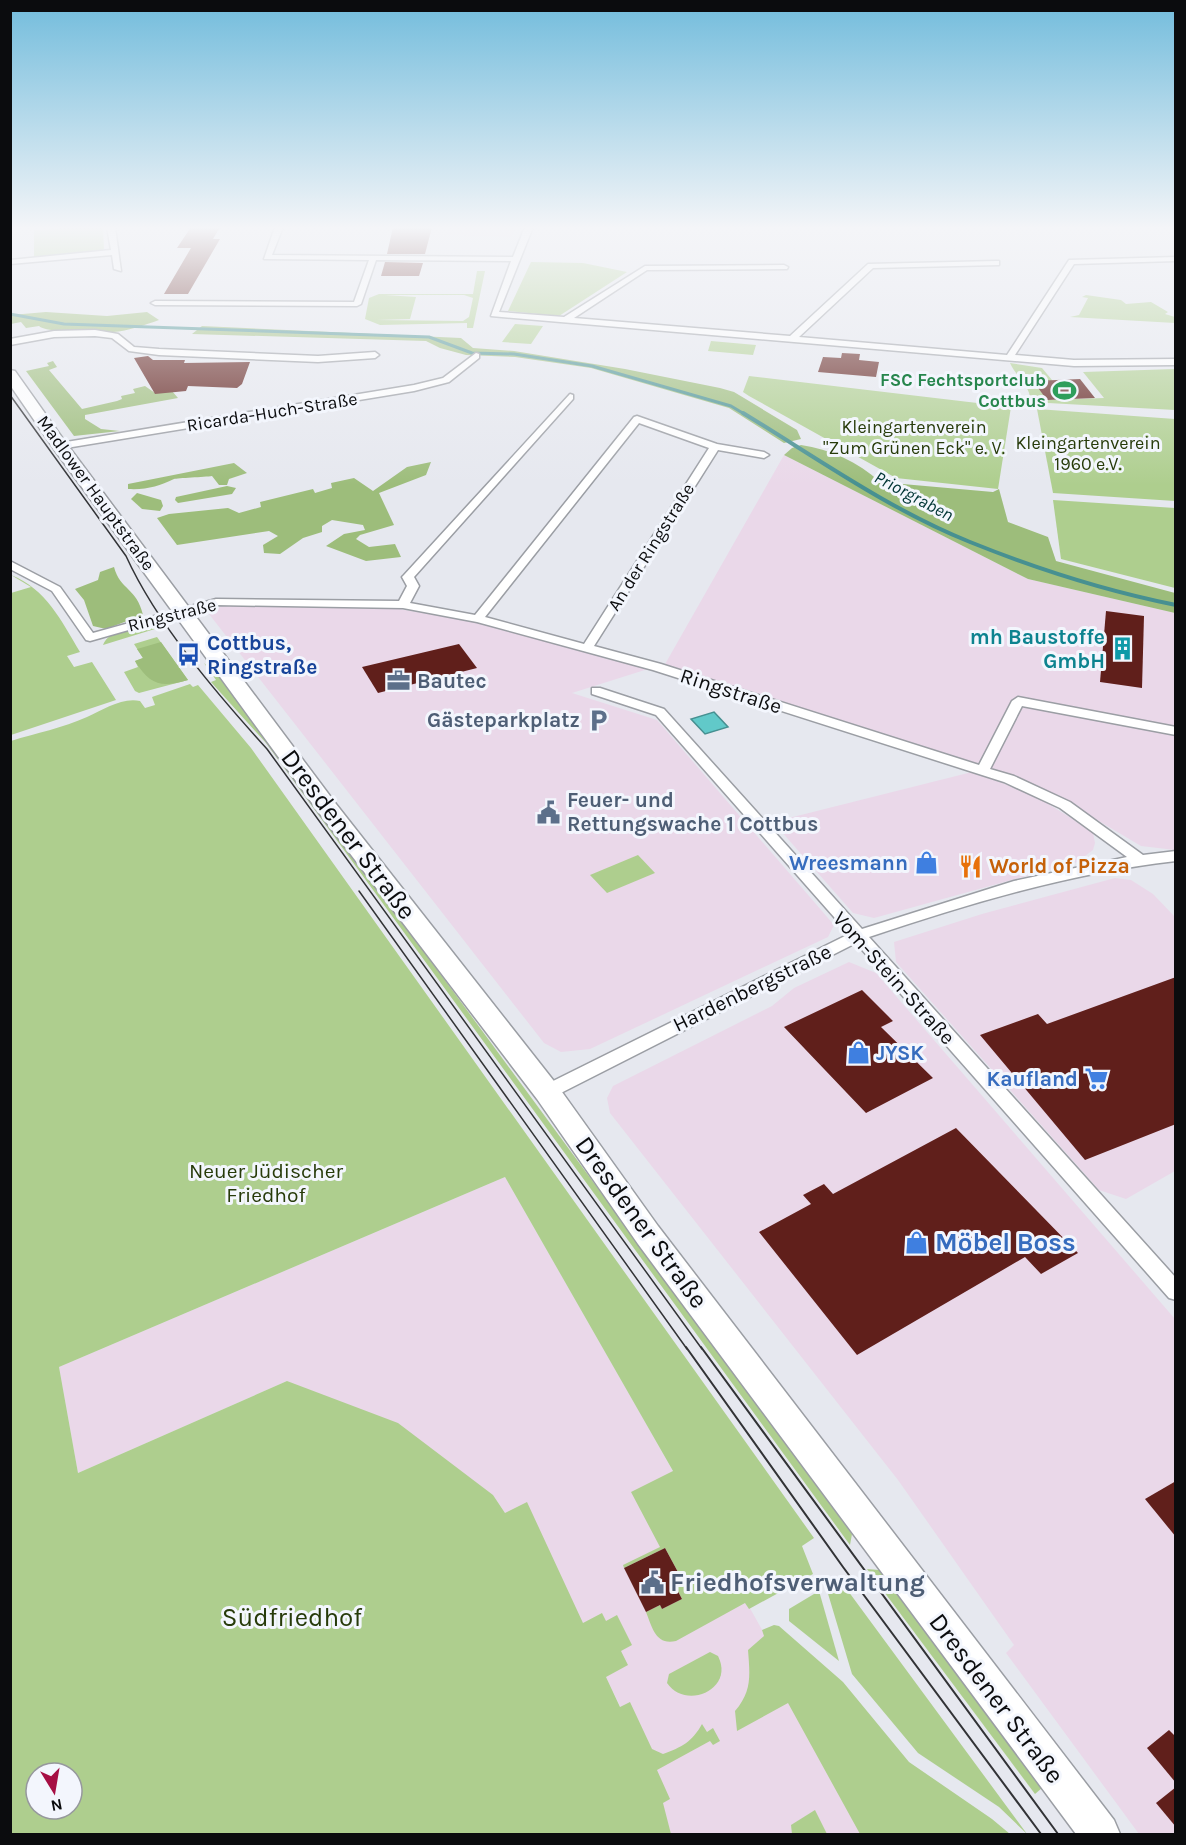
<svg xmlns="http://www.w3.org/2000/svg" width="1186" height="1845" font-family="Karla,sans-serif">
<rect width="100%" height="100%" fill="#e6e8ef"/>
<g fill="#ead8e9">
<path d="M453,227H516L512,237L448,235Z"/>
<path d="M784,455L1028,579L1175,613V850L1141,846L1060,798L664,666Z"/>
<path d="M223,605L399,609L476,622L648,669L572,693L657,720L834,925L828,937L590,1049L561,1052L544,1043L209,614Z"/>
<path d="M972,772L1032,794L1071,818L1093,833L1095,843L1093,850L1077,862L874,918L853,913L773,822Z"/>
<path d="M1115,878L1131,880L1153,894L1175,917V1171L1126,1199L1099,1190L896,962L894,942L982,914Z"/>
<path d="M849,962L876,973L1175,1319V1834H1139L1006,1653L1014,1645L898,1480L610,1113L607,1098L613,1086L772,1006L794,988Z"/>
<path d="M505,1177L644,1420L877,1834H671L651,1770L602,1669L569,1608L493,1495L287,1381L78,1473L59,1367Z"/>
</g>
<g fill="#aece8e" fill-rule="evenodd">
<path d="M103,227L104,251L34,257V230Z"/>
<path d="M531,262L583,263L627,272L559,316L508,311Z"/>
<path d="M477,271H485L473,328H467V323L380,325L365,319L369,298L379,294H473ZM385,295H464L473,298L469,317L463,321L377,320L410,319L416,297Z"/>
<path d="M1086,295L1121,300L1126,304L1151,302L1168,312L1165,314L1175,317V323L1070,317L1079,315L1088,298L1082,297Z"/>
<path d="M515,324L543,326L531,344L502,342Z"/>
<path d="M711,341L756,345L753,355L708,351Z"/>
<path d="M1010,363L1042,368L1052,380L1047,400L1104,398L1083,372L1175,369V410L1030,402C1032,387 1016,377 1010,363Z"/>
<path d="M749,376L1011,407L998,489L896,478L749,396L743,392Z"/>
<path d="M1037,409L1175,419V501L1053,493Z"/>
<path d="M1053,500L1175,508V588L1061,559Z"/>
<path d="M11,575C46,589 61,620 80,652L67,656L74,667L92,662L116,700L11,735V593L31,587Z"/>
<path d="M153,622L158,628L103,645C109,629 138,626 153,622Z"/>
<path d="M157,637L188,680L139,693L135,691L124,672L138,667L135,661L143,658L134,644Z"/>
<path d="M204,663L228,685L852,1534L850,1545L266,743L211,682L216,680Z"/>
<path d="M190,684L193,687L198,685L251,748L814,1538L802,1546L813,1574L749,1609L745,1603L676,1641C656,1646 652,1627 646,1612L660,1605L662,1609L682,1599L671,1578L679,1574L665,1548L624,1568L623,1565L660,1547L631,1492L673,1471L505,1177L59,1367L78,1473L287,1381L398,1423L493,1495L505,1513L527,1502L583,1623L602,1613L606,1621L617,1615L632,1645L621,1651L628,1665L606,1677L620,1707L630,1702L652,1749L663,1754C682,1747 692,1742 702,1724L707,1732L713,1728L720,1741L713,1745L710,1741L657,1770L670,1799L663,1803L671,1834H11V741C36,733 63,728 87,717C103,710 122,697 140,701L145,708L155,705L152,697ZM36,1773H72V1809H36Z"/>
<path d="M638,855L655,873L607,893L590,875Z"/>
<path d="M867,1569L879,1570L1042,1788L1035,1794Z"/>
<path d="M840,1580L1027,1834L999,1807L918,1753L852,1674L826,1587Z"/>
<path d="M819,1591L839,1661L789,1621V1609Z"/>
<path d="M774,1625L779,1626L843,1682L909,1762L992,1819L1010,1834H860L788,1703L737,1731L735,1711C752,1691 750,1676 748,1650L764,1636L762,1630Z"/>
<path d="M710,1652L718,1656C735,1689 686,1711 667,1683L669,1674Z"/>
<path d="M815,1810L827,1834H792L791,1825Z"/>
</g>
<g fill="#9dbd7b">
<path d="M46,312L107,316L147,312L159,320C145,325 128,331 113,332C101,334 46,333 39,326L26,328L21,322L11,324V315Z"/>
<path d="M202,326L461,338L473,348L514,351L625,369L720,388L734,392L797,430L801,439L784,443L729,408L591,368L515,357L466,355L440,348L426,341L192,334Z"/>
<path d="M53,361L57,367L49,370L82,409L117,401L122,399L121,396L135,393L133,389L145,386L155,393L172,391L178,398L85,415V419L101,429L120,431L74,436L26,371L49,366L47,363Z"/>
<path d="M801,445C830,449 858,462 880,482L993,492L999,489L1008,522L1048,537L1056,561L1175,593V613L1028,579L784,455L792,448Z"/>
<path d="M431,462L426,475L379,493L394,525L360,535L356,539L369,547L395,544L401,557L366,561L326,546L344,534L365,530L363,525L332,520L322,526V532L303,538L280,554L264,553L263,545L278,536L269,531L177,545L157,518L169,514L228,508L239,513L261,507L260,502L313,489L315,493L332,488L331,483L354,478L373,491L407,467Z"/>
<path d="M234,463L247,473L229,479L227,485H219L212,476C205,477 177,478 174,479C159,486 147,490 128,489V484Z"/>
<path d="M227,486L236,488L232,494L178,503L175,500L176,497Z"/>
<path d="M137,493L161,500L163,506L160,511L142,509L131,499Z"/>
<path d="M114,567C120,590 137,588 143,615L106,629L93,626L84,600L75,589L98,580L100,572Z"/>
<path d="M161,642L188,680C161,688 150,685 135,661L143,658L137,649Z"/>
</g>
<path fill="#61c9c9" stroke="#479091" stroke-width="1.5" d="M714,712L728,727L705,734L691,719Z"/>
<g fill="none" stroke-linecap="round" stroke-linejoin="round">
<path stroke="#479091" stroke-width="3" d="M10,314L64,324L429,337L472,353L514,354L592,366L731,406L746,415"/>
<path stroke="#479091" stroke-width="4" d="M743,413C817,458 890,510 970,542C1037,569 1106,591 1176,605"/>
</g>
<g fill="#601f1b">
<path d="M191,227H220L213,239H220L188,294H164L191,248H177Z"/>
<path d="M393,227H432L425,254H387Z"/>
<path d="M385,262L423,263L419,276H381Z"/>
<path d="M842,353L860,354L859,360L879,362L876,377L818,372L823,357L841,358Z"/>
<path d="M148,356L153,360H185L184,363L250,362L242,384L237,388L188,386L186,391L155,394L134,358Z"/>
<path d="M1080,379L1095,398L1047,400L1033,381Z"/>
<path d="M1106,611L1144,616L1142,688L1100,682Z"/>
<path d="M459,644L477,668L378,693L362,667Z"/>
<path d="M1176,977V1124L1085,1160L980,1035L1038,1014L1047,1024Z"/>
<path d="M862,990L893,1021L881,1027L933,1078L866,1113L784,1027Z"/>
<path d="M956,1128L1078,1253L1041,1274L1025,1257L857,1355L759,1232L811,1204L803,1195L824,1184L833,1194Z"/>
<path d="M1176,1481V1537L1145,1499Z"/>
<path d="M665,1548L679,1574L671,1578L682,1599L662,1609L660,1605L646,1612L624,1568Z"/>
<path d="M1169,1730L1176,1737V1783L1147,1748Z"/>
<path d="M1176,1787V1827L1156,1803Z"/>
</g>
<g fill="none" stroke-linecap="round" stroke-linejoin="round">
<defs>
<g id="minor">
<path d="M107,227H115L121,271L114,269L112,255L10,264V260L111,250Z"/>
<path d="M275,227H283L272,255L513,257L525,227H533L499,312L564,317L645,266L784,265L788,267L787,269L647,270L574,318L790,336L868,264L996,261H999V265L873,268L799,337L1007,355L1069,260L1176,257V261L1074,264L1015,355L1074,360L1176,359V365L1074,366L491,316L511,261L376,260L361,304L357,306L155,305L151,303L155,301L354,302L369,260L264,259Z"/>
<path d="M95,330L118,334L134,347L159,349L318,356L375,352L379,355L375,358L318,362L159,355L129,351L112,338L95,336L54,337L10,345V339L54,331Z"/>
<path d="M476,353L479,354V358L449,382L414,391L60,449L55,446L60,443L414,385L443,378Z"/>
<path d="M570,394L573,395V399L414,577L419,586L410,603L475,615L634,417L637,416L717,444L764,452L769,455L764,458L718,450L594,646L661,664L979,765L1012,701L1018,697L1176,727V735L1022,706L990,769L1014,776L1070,802L1143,855L1176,851V861C1070,873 970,903 869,937L1176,1278V1300L1169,1298L856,943L553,1097L547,1099L541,1097L539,1092L541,1087L849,934L656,715L592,694V688H600L664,709L862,929L1014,881L1127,857L1060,808L1004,782L653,670L477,622L403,608L216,605L90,641L86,640L52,591L10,569V561L60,587L93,633L216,599L399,601L407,586L402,577L404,575ZM639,423L709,448L584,644L485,617Z"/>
</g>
<path id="primary" d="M10,370L15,371L66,443L336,804L557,1085L658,1226L1114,1820L1120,1834H1076L638,1244L537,1099L320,814L54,449L10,385Z"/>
</defs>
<use href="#minor" stroke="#9b9ea4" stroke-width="3"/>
<use href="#primary" stroke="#9b9ea4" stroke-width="3"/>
<use href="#minor" fill="#fff" fill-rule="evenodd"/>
<use href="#primary" fill="#fff" fill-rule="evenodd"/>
<g stroke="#323336" stroke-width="1.5">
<path d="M10,395L126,556C157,624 217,694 267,749L702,1349"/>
<path d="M359,891L687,1349"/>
</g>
<g stroke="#323336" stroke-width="2">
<path d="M686,1347L843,1567L1041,1834"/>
<path d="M701,1347L1058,1834"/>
</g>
</g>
<linearGradient id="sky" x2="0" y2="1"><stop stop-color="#72bcdc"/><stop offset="0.47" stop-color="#f4f5f8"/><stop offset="1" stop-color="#f4f5f8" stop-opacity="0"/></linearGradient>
<rect width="1186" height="485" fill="url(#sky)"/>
<defs>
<symbol id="stadium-bare" viewBox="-9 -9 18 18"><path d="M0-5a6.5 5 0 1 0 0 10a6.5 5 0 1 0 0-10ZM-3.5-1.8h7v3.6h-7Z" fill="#2e9e5b" stroke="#f3f6fd" stroke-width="2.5" paint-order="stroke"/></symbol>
<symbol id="building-bare" viewBox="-9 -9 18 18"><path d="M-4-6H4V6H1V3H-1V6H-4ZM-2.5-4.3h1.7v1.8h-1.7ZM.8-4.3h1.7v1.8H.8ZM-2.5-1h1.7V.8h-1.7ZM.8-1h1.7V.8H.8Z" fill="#0f9aa8" stroke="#f3f6fd" stroke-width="2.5" paint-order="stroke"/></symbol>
<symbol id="bus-bare" viewBox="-9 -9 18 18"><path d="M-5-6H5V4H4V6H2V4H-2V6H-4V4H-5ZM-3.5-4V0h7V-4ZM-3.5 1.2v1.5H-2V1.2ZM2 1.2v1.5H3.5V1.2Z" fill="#1a4fb4" stroke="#f3f6fd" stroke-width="2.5" paint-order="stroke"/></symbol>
<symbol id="office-bare" viewBox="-9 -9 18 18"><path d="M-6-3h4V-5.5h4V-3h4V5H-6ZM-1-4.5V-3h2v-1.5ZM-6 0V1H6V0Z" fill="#5c6f8a" stroke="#f3f6fd" stroke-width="2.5" paint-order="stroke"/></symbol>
<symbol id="parking-bare" viewBox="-9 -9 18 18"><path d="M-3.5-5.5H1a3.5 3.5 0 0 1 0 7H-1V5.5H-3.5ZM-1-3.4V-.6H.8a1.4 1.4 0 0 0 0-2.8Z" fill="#5c6f8a" stroke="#f3f6fd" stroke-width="2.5" paint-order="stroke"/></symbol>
<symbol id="civic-bare" viewBox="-9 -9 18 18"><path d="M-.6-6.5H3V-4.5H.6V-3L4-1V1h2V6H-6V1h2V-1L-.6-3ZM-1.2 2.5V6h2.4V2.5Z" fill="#5c6f8a" stroke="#f3f6fd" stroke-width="2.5" paint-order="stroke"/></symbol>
<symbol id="shop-bare" viewBox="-9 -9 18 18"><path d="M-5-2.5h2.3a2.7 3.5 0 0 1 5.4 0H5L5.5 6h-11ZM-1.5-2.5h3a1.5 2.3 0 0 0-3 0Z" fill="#3f7fe0" stroke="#f3f6fd" stroke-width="2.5" paint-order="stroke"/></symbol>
<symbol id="restaurant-bare" viewBox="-9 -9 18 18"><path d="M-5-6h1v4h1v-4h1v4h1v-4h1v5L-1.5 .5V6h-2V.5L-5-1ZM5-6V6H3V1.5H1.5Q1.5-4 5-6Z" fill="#e8710a" stroke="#f3f6fd" stroke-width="2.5" paint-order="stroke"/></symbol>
<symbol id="supermarket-bare" viewBox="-9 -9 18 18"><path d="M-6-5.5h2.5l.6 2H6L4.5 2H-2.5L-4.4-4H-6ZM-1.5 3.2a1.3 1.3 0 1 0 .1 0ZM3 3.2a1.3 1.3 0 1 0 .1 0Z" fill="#3f7fe0" stroke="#f3f6fd" stroke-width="2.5" paint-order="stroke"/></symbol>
</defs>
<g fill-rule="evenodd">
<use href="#stadium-bare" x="1048" y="374" width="33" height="33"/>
<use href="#building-bare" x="1106" y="632" width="33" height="33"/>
<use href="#bus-bare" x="172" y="638" width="33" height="33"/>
<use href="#office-bare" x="382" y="664" width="33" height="33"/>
<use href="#parking-bare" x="582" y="704" width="33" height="33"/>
<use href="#civic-bare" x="532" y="796" width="33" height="33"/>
<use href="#shop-bare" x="910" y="846" width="33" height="33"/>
<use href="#restaurant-bare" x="954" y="850" width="33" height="33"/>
<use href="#shop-bare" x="842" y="1036" width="33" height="33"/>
<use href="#supermarket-bare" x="1080" y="1062" width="33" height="33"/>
<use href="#shop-bare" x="900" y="1226" width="33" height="33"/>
<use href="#civic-bare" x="636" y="1566" width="33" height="33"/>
</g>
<g text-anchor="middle" stroke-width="6" stroke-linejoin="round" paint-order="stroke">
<g font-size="18" font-weight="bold" fill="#27864d" stroke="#f3f6fd" text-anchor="end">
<text x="1046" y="386">FSC Fechtsportclub<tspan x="1046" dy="21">Cottbus</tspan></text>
</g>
<g font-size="18" fill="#0b0c0e" stroke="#f3f6fd">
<text transform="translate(272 412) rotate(-9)" y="6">Ricarda-Huch-Straße</text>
<text transform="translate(96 493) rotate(54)" y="6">Madlower Hauptstraße</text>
<text transform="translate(651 547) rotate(-58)" y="6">An der Ringstraße</text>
<text transform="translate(172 615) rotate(-14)" y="6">Ringstraße</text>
</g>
<g font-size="18" fill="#273b0a" stroke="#f3f6fd">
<text x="914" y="433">Kleingartenverein<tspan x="914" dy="21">"Zum Grünen Eck" e. V.</tspan></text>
<text x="1088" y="449">Kleingartenverein<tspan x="1088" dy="21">1960 e.V.</tspan></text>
</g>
<g font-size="18" font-style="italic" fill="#003535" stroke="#f3f6fd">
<text transform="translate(914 496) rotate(28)" y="6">Priorgraben</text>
</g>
<g font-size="21" font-weight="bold" fill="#0d838f" stroke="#f3f6fd" text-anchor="end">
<text x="1105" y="644">mh Baustoffe<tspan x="1105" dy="24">GmbH</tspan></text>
</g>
<g font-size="21" font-weight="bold" fill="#164399" stroke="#f3f6fd" text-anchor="start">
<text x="207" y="650">Cottbus,<tspan x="207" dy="24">Ringstraße</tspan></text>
</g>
<g font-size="21" font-weight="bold" fill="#4e5e75" stroke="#f3f6fd" text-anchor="start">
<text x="417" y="688">Bautec</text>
<text x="580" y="727" text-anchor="end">Gästeparkplatz</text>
<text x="567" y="807">Feuer- und<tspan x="567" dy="24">Rettungswache 1 Cottbus</tspan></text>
</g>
<g font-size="21" fill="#0b0c0e" stroke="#f3f6fd">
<text transform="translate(731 691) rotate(18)" y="7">Ringstraße</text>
<text transform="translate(894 978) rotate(48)" y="7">Vom-Stein-Straße</text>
<text transform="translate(752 988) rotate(-26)" y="7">Hardenbergstraße</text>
</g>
<g font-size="21" font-weight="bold" fill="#366cbe" stroke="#f3f6fd" text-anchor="end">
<text x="908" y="870">Wreesmann</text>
<text x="876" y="1060" text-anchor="start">JYSK</text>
<text x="1078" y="1086">Kaufland</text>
</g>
<g font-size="21" font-weight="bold" fill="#c56008" stroke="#f3f6fd" text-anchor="start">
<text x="989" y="873">World of Pizza</text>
</g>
<g font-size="21" fill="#273b0a" stroke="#f3f6fd">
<text x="266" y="1178">Neuer Jüdischer<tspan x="266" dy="24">Friedhof</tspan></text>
</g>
<g font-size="26" fill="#0b0c0e" stroke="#f3f6fd">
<text transform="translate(349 834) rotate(53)" y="9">Dresdener Straße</text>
<text transform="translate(642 1222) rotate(54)" y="9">Dresdener Straße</text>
<text transform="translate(997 1698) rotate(53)" y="9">Dresdener Straße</text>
</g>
<g font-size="26" font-weight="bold" fill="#366cbe" stroke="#f3f6fd" text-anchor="start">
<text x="935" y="1251">Möbel Boss</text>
</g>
<g font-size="26" font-weight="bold" fill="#4e5e75" stroke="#f3f6fd" text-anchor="start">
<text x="670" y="1591">Friedhofsverwaltung</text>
</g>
<g font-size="26" fill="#273b0a" stroke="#f3f6fd">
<text x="292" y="1626">Südfriedhof</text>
</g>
</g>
<rect width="1186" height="1845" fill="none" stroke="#0b0c0e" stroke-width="24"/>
<g transform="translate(54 1791) rotate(169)"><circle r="28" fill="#f3f6fd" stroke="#96989d" stroke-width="1.5"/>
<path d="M0-4.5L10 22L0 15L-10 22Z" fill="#a60f44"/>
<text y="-9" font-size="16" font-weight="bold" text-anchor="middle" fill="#0b0c0e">N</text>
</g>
</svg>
